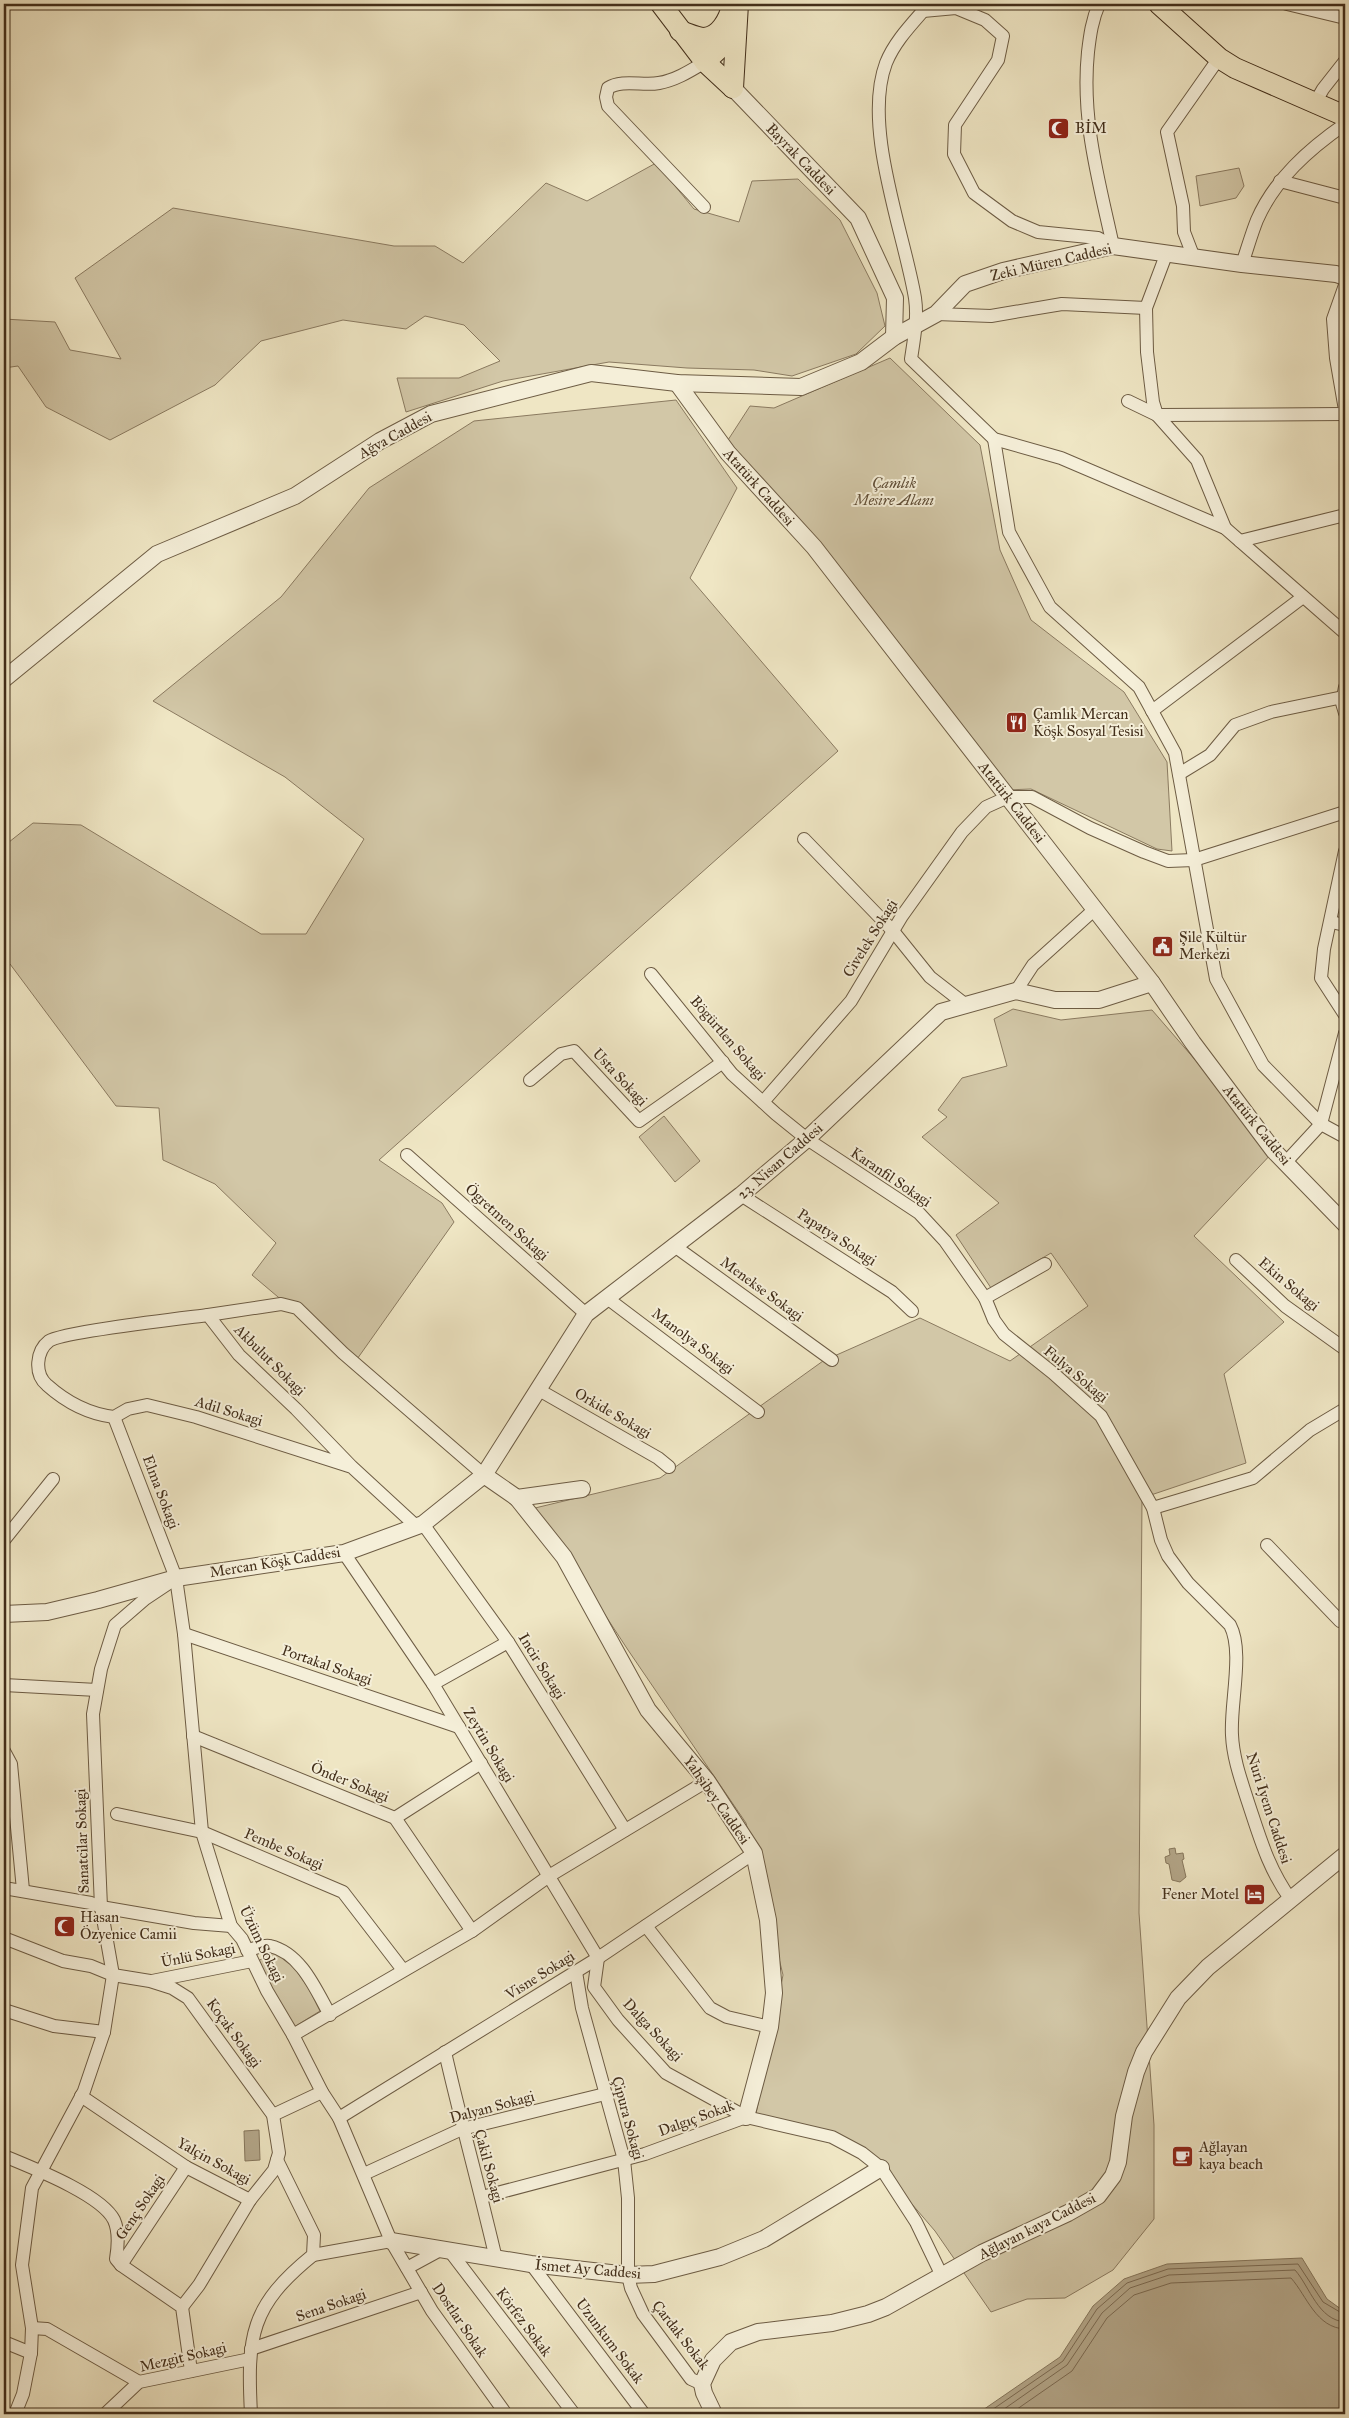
<svg xmlns="http://www.w3.org/2000/svg" width="1349" height="2418" font-family="'IM FELL Great Primer',serif">
<rect width="100%" height="100%" fill="#efe6c4"/>
<filter id="stains"><feTurbulence type="fractalNoise" baseFrequency=".004" numOctaves="4"/><feColorMatrix values="0 0 0 0 .2 0 0 0 0 .09 0 0 0 0 .02 0 0 0 .5 -.17"/></filter>
<radialGradient id="worn" r=".72"><stop offset=".6" stop-color="#630" stop-opacity="0"/><stop offset="1" stop-color="#630" stop-opacity=".3"/></radialGradient>
<g fill="#d2c7a7" stroke="#8a7a60">
<path d="M656,163L694,209L739,222L752,181L798,179L840,220L877,293L885,326L856,354L792,376L754,370L687,368L609,362L503,381L406,412L397,378H459L500,361L464,325L425,316L406,329L343,320L261,341L215,385L110,440L46,407L18,366L4,368V319L55,322L70,350L121,359L75,278L173,208L394,246H435L463,263L546,183L587,201Z"/>
<path d="M1239,168L1244,186L1236,198L1200,206L1196,176Z"/>
<path d="M890,358L980,445L1000,550L1031,620L1124,692L1167,762L1172,851L1157,849L1031,789L1006,790L728,440L750,406L774,408Z"/>
<path d="M676,400L737,488L690,578L838,751L379,1160L442,1203L454,1222L355,1362L252,1275L276,1243L215,1184L163,1160L159,1108L116,1106L10,964L4,968V846L33,823L81,825L261,934H306L364,839L285,777L153,701L281,597L369,488L474,421Z"/>
<path d="M1013,1009L1061,1020L1152,1010L1274,1151L1194,1236L1284,1322L1224,1374L1246,1463L1142,1498L1139,1913L1154,2125V2219L1113,2270L1065,2298L1027,2299L991,2312L935,2231L881,2168L862,2153L755,2119L783,1975L746,1823L628,1650L535,1508L660,1478L823,1361L920,1318L1010,1361L1088,1306L1051,1253L991,1288L956,1235L999,1203L922,1137L947,1117L938,1110L962,1078L1007,1066L994,1019Z"/>
<path d="M664,1116L700,1161L675,1182L639,1137Z"/>
<path d="M273,1953L286,1956L309,1989L320,2011L294,2027L256,1962Z"/>
</g>
<g fill="#b4a78a" stroke="#86775d">
<path d="M1175,1848L1176,1854L1183,1853L1184,1859L1182,1860L1186,1877L1180,1882L1172,1880L1169,1864L1166,1863L1165,1857L1170,1855L1169,1849Z"/>
<path d="M259,2130L260,2160L245,2161L244,2131Z"/>
<path d="M1302,2258L1327,2299L1345,2312V2414H977L1060,2357L1093,2306L1124,2279L1167,2264Z"/>
</g>
<g fill="none" stroke-linecap="round" stroke-linejoin="round">
<g stroke="#7b6a52" stroke-width="1">
<path d="M986,2414L1063,2361L1097,2309L1127,2283L1168,2269L1298,2264L1323,2302L1345,2315"/>
<path d="M997,2414L1067,2365L1102,2313L1130,2288L1169,2275L1295,2270C1310,2287 1318,2320 1345,2322"/>
<path d="M1010,2414L1072,2371L1107,2318L1134,2295L1171,2283L1291,2278C1307,2296 1316,2328 1345,2329"/>
</g>
<defs>
<g id="minor">
<path d="M923,4V11C909,27 894,43 886,63C862,127 904,232 915,298C918,318 914,339 911,359L994,439L1061,458L1225,528L1345,633"/>
<path d="M1099,4C1092,20 1090,35 1088,52C1081,120 1099,181 1113,246"/>
<path d="M1287,4L1345,18"/>
<path d="M923,11L956,8L985,20L1003,36L998,60L955,125L954,154L974,193L1012,221L1038,232L1098,238L1113,246"/>
<path d="M1315,103L1323,89L1345,61"/>
<path d="M1280,181L1345,198"/>
<path d="M704,207L608,106L606,97L608,88C622,79 643,86 659,83C676,80 690,71 705,62"/>
<path d="M1166,255L1146,308L1147,352L1153,402L1157,415L1197,460L1225,528"/>
<path d="M1194,258L1184,232L1183,206L1167,132L1219,58"/>
<path d="M1242,264C1247,250 1251,235 1257,220C1275,179 1309,149 1345,124"/>
<path d="M1345,285L1333,319L1336,358L1345,410"/>
<path d="M936,314L991,316L1062,304L1146,308"/>
<path d="M1128,401L1157,415L1345,414"/>
<path d="M994,439L1009,532L1050,607L1139,687L1175,753L1216,979L1263,1065L1321,1124L1345,1137"/>
<path d="M1240,541L1345,515"/>
<path d="M1345,687L1342,703L1345,713"/>
<path d="M1152,711L1303,597"/>
<path d="M1179,774L1210,755L1235,725L1271,712L1343,697"/>
<path d="M804,839L893,931L930,977L966,1005"/>
<path d="M1345,851L1324,949L1321,978L1345,1015"/>
<path d="M1331,922L1345,925"/>
<path d="M651,974L732,1074L776,1114L807,1139L919,1213L945,1241L985,1298L994,1320L1004,1334L1053,1373L1101,1416L1153,1508L1161,1540L1168,1556L1188,1583L1230,1625C1244,1651 1230,1704 1232,1735C1233,1758 1241,1780 1248,1802C1260,1838 1268,1868 1291,1900"/>
<path d="M1016,991L1033,965L1095,909"/>
<path d="M530,1080L561,1054L574,1051L639,1121L723,1062"/>
<path d="M763,1102L851,1001L902,916L962,832L986,807L1008,797H1032L1090,828L1144,852L1168,861L1194,860L1345,812"/>
<path d="M407,1155L586,1314"/>
<path d="M1285,1163L1321,1124L1345,1033"/>
<path d="M741,1195L892,1292L912,1311"/>
<path d="M673,1245L832,1360"/>
<path d="M1236,1260L1285,1306L1345,1349"/>
<path d="M607,1298L758,1412"/>
<path d="M985,1298L1045,1264"/>
<path d="M208,1315L281,1304L297,1308L343,1353L484,1475"/>
<path d="M539,1390L658,1458L669,1467"/>
<path d="M114,1417L176,1578L184,1634L202,1832L231,1926L242,1939L267,1991L293,2035L322,2092L339,2118L391,2241L432,2311L506,2414"/>
<path d="M352,1467L196,1417L147,1405L128,1409L114,1417C89,1414 66,1402 47,1385C34,1374 36,1351 49,1341C61,1332 185,1318 208,1315L239,1355L296,1409L352,1467L416,1526"/>
<path d="M1153,1508L1253,1478L1310,1430L1345,1409"/>
<path d="M423,1524L508,1642L625,1830"/>
<path d="M4,1540L53,1479"/>
<path d="M1267,1545L1340,1621L1345,1619"/>
<path d="M344,1553L433,1684L598,1958L594,1987L618,2020L666,2073L746,2117"/>
<path d="M184,1634L459,1727"/>
<path d="M433,1684L508,1642"/>
<path d="M4,1685L97,1690"/>
<path d="M193,1736L395,1818L472,1931"/>
<path d="M4,1751L11,1764L23,1890"/>
<path d="M117,1814L202,1832L343,1892L403,1970"/>
<path d="M395,1818L481,1763"/>
<path d="M4,1888L91,1903L101,1907L194,1923L231,1926"/>
<path d="M646,1926L710,2008L727,2017L770,2027"/>
<path d="M4,1938L63,1961L91,1966L113,1975L150,1981L172,1988L188,1998L273,2115L279,2153L274,2170L250,2200L199,2285L182,2307"/>
<path d="M247,1950C254,1949 264,1944 270,1946C301,1953 316,1990 330,2015"/>
<path d="M576,1972L582,2008L624,2160L628,2198V2275L631,2288L643,2314L691,2379L702,2384"/>
<path d="M152,1981L252,1961"/>
<path d="M4,2010L54,2026L104,2032"/>
<path d="M293,2035L472,1931L549,1876L707,1781"/>
<path d="M445,2052C461,2122 480,2190 496,2259"/>
<path d="M81,2096L186,2167L250,2200"/>
<path d="M273,2115L322,2092"/>
<path d="M339,2118L598,1958L754,1853"/>
<path d="M4,2156C30,2167 101,2194 114,2220C119,2231 118,2247 116,2259L121,2265L182,2307L191,2371"/>
<path d="M364,2174L462,2129L605,2094"/>
<path d="M482,2197L645,2154L746,2117L832,2137L862,2153L881,2168L916,2222L942,2276"/>
<path d="M449,2250L574,2414"/>
<path d="M313,2255L391,2241"/>
<path d="M531,2264L644,2414"/>
<path d="M121,2265L186,2167"/>
<path d="M407,2268L442,2249"/>
<path d="M32,2328L47,2329L139,2382"/>
<path d="M4,2342L31,2353"/>
<path d="M251,2349L421,2292"/>
<path d="M15,2414L23,2394L31,2353L32,2328L22,2265L32,2188L84,2091L104,2032L113,1975L101,1907L93,1714L101,1669L115,1625L145,1599L169,1583"/>
<path d="M105,2414L139,2382L250,2359"/>
<path d="M251,2414C247,2336 250,2306 313,2255L314,2235L277,2160"/>
</g>
<g id="tertiary">
<path d="M733,88L858,218L895,298L894,337"/>
<path d="M677,383L728,453L814,547L1152,983L1193,1043L1274,1151L1345,1224"/>
<path d="M4,679L157,554L295,496L380,441L431,414L591,373L677,383L801,387L861,362L894,337L936,314L965,284L1003,271L1113,246L1242,264L1336,274L1345,277"/>
<path d="M484,1475L586,1314L741,1195L807,1139L941,1012L1016,991L1055,1000H1099L1152,983"/>
<path d="M517,1498L564,1557L648,1710L707,1781L754,1853L768,1920L774,1993L770,2027L746,2117"/>
<path d="M4,1614L47,1612L98,1600L176,1578L344,1553L423,1524L484,1475L517,1498L582,1489"/>
<path d="M391,2241L531,2264L628,2275L654,2274L720,2257L764,2239L881,2168"/>
<path d="M714,2414L704,2393L702,2384L713,2360L731,2342L758,2332L832,2323L868,2314L886,2307L982,2253L1068,2213L1098,2196L1113,2176L1118,2162L1124,2116L1136,2072L1144,2052L1178,1998L1208,1967L1345,1855"/>
</g>
<g id="primary">
<path d="M661,4L705,62L733,88"/>
<path d="M1159,4L1219,58L1235,68L1345,116"/>
<path d="M680,31C687,33 697,38 704,38C720,37 729,19 732,6"/>
<path d="M705,62L724,44L734,25"/>
<path d="M733,88L738,4"/>
</g>
</defs>
<use href="#minor" stroke="#6d5c44" stroke-width="14"/>
<use href="#tertiary" stroke="#6d5c44" stroke-width="18"/>
<use href="#primary" stroke="#422e1a" stroke-width="22"/>
<use href="#minor" stroke="#f5efd9" stroke-width="12"/>
<use href="#tertiary" stroke="#f5efd9" stroke-width="16"/>
<use href="#primary" stroke="#efe6c4" stroke-width="20"/>
</g>
<defs>
<symbol id="mosque-square" viewBox="-11 -11 22 22"><rect x="-9" y="-9" width="18" height="18" rx="4" fill="#8f2418" stroke="#f5efd9"/><path d="M3.5-4.9A6 6 0 1 0 3.5 4.9A5 5 0 1 1 3.5-4.9Z" fill="#fff"/></symbol>
<symbol id="restaurant-square" viewBox="-11 -11 22 22"><rect x="-9" y="-9" width="18" height="18" rx="4" fill="#8f2418" stroke="#f5efd9"/><path d="M-5-6h1v4h1v-4h1v4h1v-4h1v5L-1.5 .5V6h-2V.5L-5-1ZM5-6V6H3V1.5H1.5Q1.5-4 5-6Z" fill="#fff"/></symbol>
<symbol id="civic-square" viewBox="-11 -11 22 22"><rect x="-9" y="-9" width="18" height="18" rx="4" fill="#8f2418" stroke="#f5efd9"/><path d="M-.6-6.5H3V-4.5H.6V-3L4-1V1h2V6H-6V1h2V-1L-.6-3ZM-1.2 2.5V6h2.4V2.5Z" fill="#fff"/></symbol>
<symbol id="hotel-square" viewBox="-11 -11 22 22"><rect x="-9" y="-9" width="18" height="18" rx="4" fill="#8f2418" stroke="#f5efd9"/><path d="M-6-4.5h1.5V1H6V5H4.5V3h-9V5H-6ZM-4 0a1.8 1.8 0 1 1 3.6 0ZM.5 0V-2.5h3Q6-2.5 6 0Z" fill="#fff"/></symbol>
<symbol id="cafe-square" viewBox="-11 -11 22 22"><rect x="-9" y="-9" width="18" height="18" rx="4" fill="#8f2418" stroke="#f5efd9"/><path d="M-5.5-4.5H6V0H3Q3 3.5 0 3.5H-2.5Q-5.5 3.5-5.5 0ZM3-3.2v2h1.7v-2ZM-6 4.5H4V6H-6Z" fill="#fff"/></symbol>
</defs>
<g fill-rule="evenodd">
<use href="#mosque-square" x="1046" y="116" width="25" height="25"/>
<use href="#restaurant-square" x="1004" y="710" width="25" height="25"/>
<use href="#civic-square" x="1150" y="934" width="25" height="25"/>
<use href="#hotel-square" x="1242" y="1882" width="25" height="25"/>
<use href="#mosque-square" x="52" y="1914" width="25" height="25"/>
<use href="#cafe-square" x="1170" y="2144" width="25" height="25"/>
</g>
<g text-anchor="middle" stroke-width="4" stroke-linejoin="round" paint-order="stroke">
<g font-size="15" fill="#422e1a" stroke="#f5efd9" text-anchor="start">
<text x="1075" y="133">BİM</text>
<text x="1033" y="719">Çamlık Mercan<tspan x="1033" dy="17">Köşk Sosyal Tesisi</tspan></text>
<text x="1179" y="942">Şile Kültür<tspan x="1179" dy="17">Merkezi</tspan></text>
<text x="1239" y="1899" text-anchor="end">Fener Motel</text>
<text x="80" y="1922">Hasan<tspan x="80" dy="17">Özyenice Camii</tspan></text>
<text x="1199" y="2152">Ağlayan<tspan x="1199" dy="17">kaya beach</tspan></text>
</g>
<g font-size="15" fill="#422e1a" stroke="#f5efd9">
<text transform="translate(801 159) rotate(46)" y="5">Bayrak Caddesi</text>
<text transform="translate(1051 262) rotate(-13)" y="5">Zeki Müren Caddesi</text>
<text transform="translate(395 435) rotate(-29)" y="5">Ağva Caddesi</text>
<text transform="translate(759 487) rotate(48)" y="5">Atatürk Caddesi</text>
<text transform="translate(1012 802) rotate(52)" y="5">Atatürk Caddesi</text>
<text transform="translate(870 938) rotate(-58)" y="5">Civelek Sokagi</text>
<text transform="translate(728 1038) rotate(49)" y="5">Bögürtlen Sokagi</text>
<text transform="translate(620 1077) rotate(47)" y="5">Usta Sokagi</text>
<text transform="translate(1257 1125) rotate(51)" y="5">Atatürk Caddesi</text>
<text transform="translate(780 1161) rotate(-41)" y="5">23. Nisan Caddesi</text>
<text transform="translate(891 1177) rotate(34)" y="5">Karanfil Sokagi</text>
<text transform="translate(507 1222) rotate(42)" y="5">Ögretmen Sokagi</text>
<text transform="translate(837 1237) rotate(33)" y="5">Papatya Sokagi</text>
<text transform="translate(1289 1284) rotate(40)" y="5">Ekin Sokagi</text>
<text transform="translate(762 1289) rotate(36)" y="5">Menekse Sokagi</text>
<text transform="translate(693 1341) rotate(37)" y="5">Manolya Sokagi</text>
<text transform="translate(270 1360) rotate(45)" y="5">Akbulut Sokagi</text>
<text transform="translate(1076 1374) rotate(40)" y="5">Fulya Sokagi</text>
<text transform="translate(229 1411) rotate(17)" y="5">Adil Sokagi</text>
<text transform="translate(613 1413) rotate(30)" y="5">Orkide Sokagi</text>
<text transform="translate(161 1492) rotate(69)" y="5">Elma Sokagi</text>
<text transform="translate(275 1562) rotate(-9)" y="5">Mercan Köşk Caddesi</text>
<text transform="translate(327 1665) rotate(19)" y="5">Portakal Sokagi</text>
<text transform="translate(542 1666) rotate(58)" y="5">Incir Sokagi</text>
<text transform="translate(489 1745) rotate(59)" y="5">Zeytin Sokagi</text>
<text transform="translate(350 1782) rotate(22)" y="5">Önder Sokagi</text>
<text transform="translate(717 1800) rotate(55)" y="5">Yahşibey Caddesi</text>
<text transform="translate(1269 1808) rotate(72)" y="5">Nuri Iyem Caddesi</text>
<text transform="translate(82 1841) rotate(-92)" y="5">Sanatcilar Sokagi</text>
<text transform="translate(284 1849) rotate(23)" y="5">Pembe Sokagi</text>
<text transform="translate(262 1944) rotate(64)" y="5">Üzüm Sokagi</text>
<text transform="translate(198 1955) rotate(-11)" y="5">Ünlü Sokagi</text>
<text transform="translate(540 1975) rotate(-32)" y="5">Visne Sokagi</text>
<text transform="translate(653 2030) rotate(47)" y="5">Dalga Sokagi</text>
<text transform="translate(234 2033) rotate(54)" y="5">Koçak Sokagi</text>
<text transform="translate(492 2107) rotate(-15)" y="5">Dalyan Sokagi</text>
<text transform="translate(628 2118) rotate(75)" y="5">Çipura Sokagi</text>
<text transform="translate(696 2118) rotate(-20)" y="5">Dalgıç Sokak</text>
<text transform="translate(214 2161) rotate(29)" y="5">Yalçin Sokagi</text>
<text transform="translate(489 2166) rotate(75)" y="5">Çakil Sokagi</text>
<text transform="translate(140 2207) rotate(-56)" y="5">Genç Sokagi</text>
<text transform="translate(1037 2226) rotate(-27)" y="5">Ağlayan kaya Caddesi</text>
<text transform="translate(588 2269) rotate(5)" y="5">İsmet Ay Caddesi</text>
<text transform="translate(331 2305) rotate(-19)" y="5">Sena Sokagi</text>
<text transform="translate(460 2320) rotate(56)" y="5">Dostlar Sokak</text>
<text transform="translate(524 2322) rotate(53)" y="5">Körfez Sokak</text>
<text transform="translate(681 2335) rotate(52)" y="5">Çardak Sokak</text>
<text transform="translate(610 2341) rotate(53)" y="5">Uzunkum Sokak</text>
<text transform="translate(183 2357) rotate(-13)" y="5">Mezgit Sokagi</text>
</g>
<g font-size="15" font-style="italic" fill="#5f4d36" stroke="#f5efd9">
<text x="894" y="488">Çamlık<tspan x="894" dy="17">Mesire Alanı</tspan></text>
</g>
</g>
<rect width="1349" height="2418" fill="none" stroke="#efe6c4" stroke-width="20"/>
<rect x="5" y="5" width="1339" height="2408" fill="none" stroke="#422e1a" stroke-width="2.5"/>
<rect x="10" y="10" width="1329" height="2398" fill="none" stroke="#422e1a"/>
<rect width="100%" height="100%" filter="url(#stains)"/>
<rect width="100%" height="100%" fill="url(#worn)"/>
</svg>
